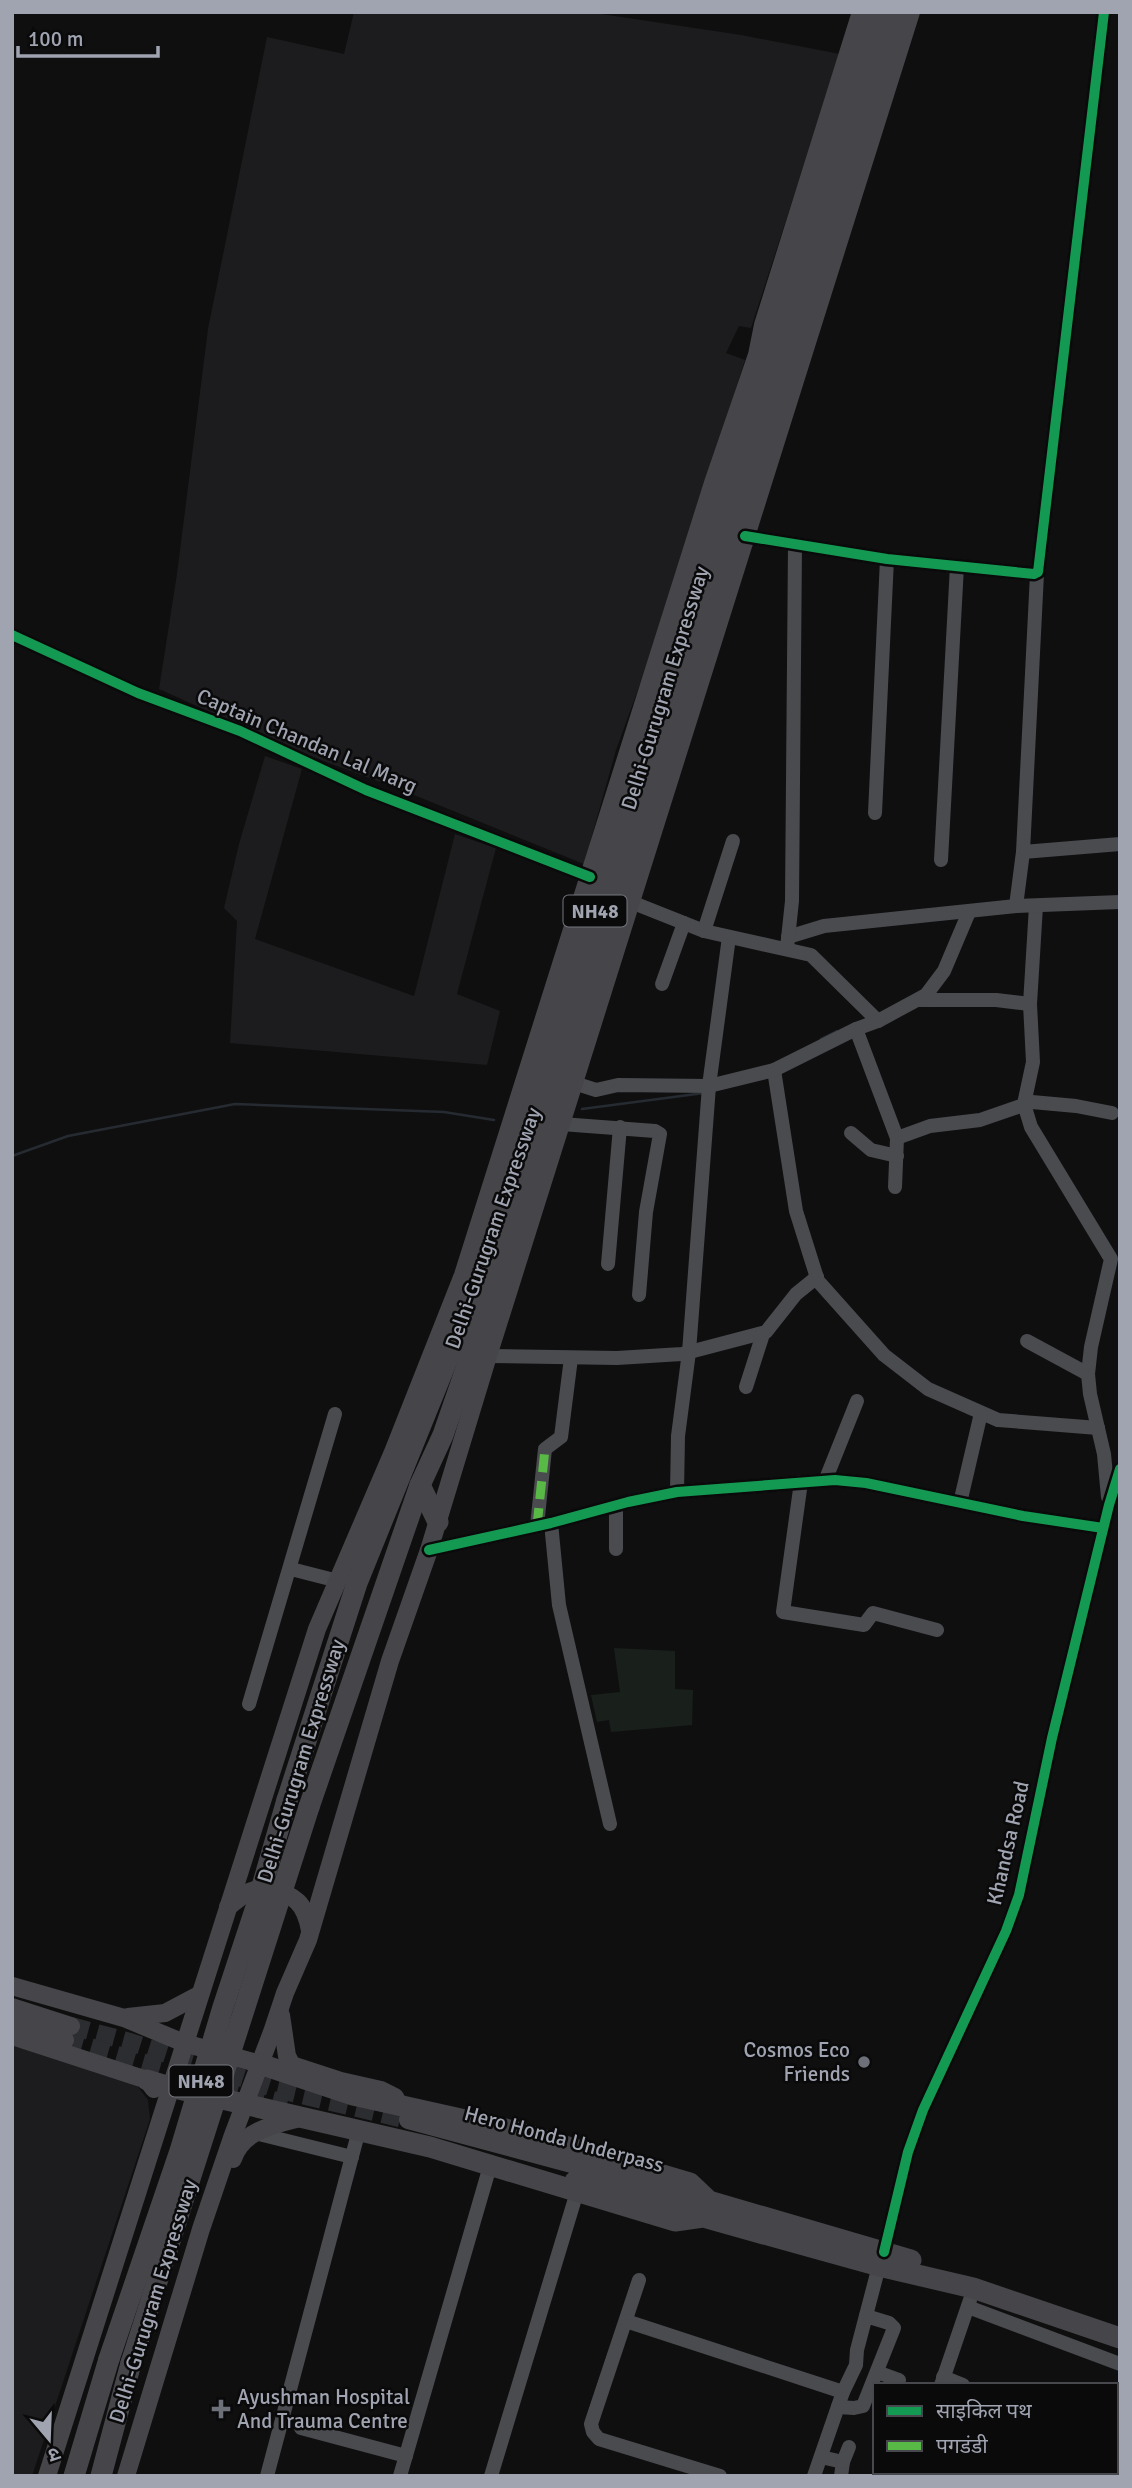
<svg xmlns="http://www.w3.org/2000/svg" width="1132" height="2488" font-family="Signika,'Noto Sans Devanagari',sans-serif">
<rect width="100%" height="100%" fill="#0f0f10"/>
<g fill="#1c1c1e">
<path d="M354,12H588L741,35L840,54L751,328L739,326L726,353L745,360L652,651L616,750L584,864L404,791L300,752L159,689L177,574L208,329L267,37L344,54Z"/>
<path d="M265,756L302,769L255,939L414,996L455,834L496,848L457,994L500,1011L487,1065L230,1043L237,921L224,908L239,844Z"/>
<path d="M12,2045L135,2083L148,2100L150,2119L32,2476H12Z"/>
</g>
<path fill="#19201b" d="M614,1648L675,1651V1689L693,1690L692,1725L611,1732L609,1720L597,1722L591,1695L620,1692Z"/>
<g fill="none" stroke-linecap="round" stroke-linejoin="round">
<g stroke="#262b32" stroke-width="2.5">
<path d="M821,1039L837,1031"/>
<path d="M582,1109L704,1093"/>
<path d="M12,1156L68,1136L235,1104L444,1112L494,1120"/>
</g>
<g stroke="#2c2d30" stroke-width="18" stroke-dasharray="18 9" stroke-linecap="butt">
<path d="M71,2026L130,2042L276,2089L408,2120"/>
<path d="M65,2040L287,2104"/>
</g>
<g stroke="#4a4b4f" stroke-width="14">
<path d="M745,536L887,559L1034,574L1038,572L1104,12"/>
<path d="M12,635L138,693L240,731L366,790L590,877"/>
<path d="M875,813L887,559"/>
<path d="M1023,852L1120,844"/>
<path d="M941,860L957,566"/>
<path d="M631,902L704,931L811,955L878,1021"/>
<path d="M1016,906L1023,852L1037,574"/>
<path d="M1036,906L1030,1004L1033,1062L1024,1104L1031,1127L1111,1259L1091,1347L1088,1374L1090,1394L1104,1454L1108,1497"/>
<path d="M704,931L733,841"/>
<path d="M788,937L824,926L1016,906L1120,902"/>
<path d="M787,948L792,901L795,544"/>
<path d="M662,984L684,923"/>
<path d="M919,1000H996L1030,1004"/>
<path d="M856,1029L897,1138L895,1187"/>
<path d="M774,1070L796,1211L818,1281L884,1355L928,1389L998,1420L1098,1428"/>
<path d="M574,1083L596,1090L618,1085L709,1086L774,1070L856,1029L878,1021L926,995L944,971L969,912"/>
<path d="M561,1124L655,1131L660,1134L646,1212L639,1295"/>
<path d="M851,1133L871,1150L897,1156"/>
<path d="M897,1138L930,1126L980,1120L1032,1102L1076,1106L1112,1113"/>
<path d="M608,1264L620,1127"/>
<path d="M1027,1341L1088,1374"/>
<path d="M488,1356L617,1358L682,1354L766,1332L796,1294L817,1277"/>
<path d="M746,1387L763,1334"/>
<path d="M825,1481L857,1401"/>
<path d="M801,1482L783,1612L864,1625L873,1613L937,1630"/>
<path d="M677,1492L678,1436L689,1352L709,1086L729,937"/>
<path d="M960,1503L981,1413"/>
<path d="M551,1523L559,1605L610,1824"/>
<path d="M537,1526L545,1449L561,1437L571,1358"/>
<path d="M616,1549V1505"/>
<path d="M429,1550L551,1523L628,1502L677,1492L835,1480L866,1483L1023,1516L1103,1528"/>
<path d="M291,1569L338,1581"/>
<path d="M249,1704L335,1414"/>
<path d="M255,2133L352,2157"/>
<path d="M884,2252L908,2152L923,2110L1006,1931L1019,1895L1052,1738L1109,1505L1120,1469"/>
<path d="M639,2280L591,2424L593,2432L599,2439L720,2476"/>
<path d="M968,2307L1120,2364"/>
<path d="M626,2321L843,2392"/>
<path d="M877,2372L899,2380"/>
<path d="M943,2377L963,2385"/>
<path d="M941,2385L970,2300"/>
<path d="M838,2407L854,2408L863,2406L894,2328L889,2323L866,2316"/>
<path d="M301,2428L406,2456"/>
<path d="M1116,2447L1120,2448"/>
<path d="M821,2457L843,2462L841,2476"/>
<path d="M843,2462L849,2447"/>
<path d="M267,2476L359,2130"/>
<path d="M400,2476L490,2166"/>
<path d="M491,2476L577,2192"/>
<path d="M814,2476L843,2392L856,2365L857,2350L879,2266"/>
<path d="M908,2476L910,2472"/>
<path d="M998,2476L999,2472"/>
</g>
<g stroke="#46464a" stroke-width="18">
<path d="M228,1907L246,1893L266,1886C294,1897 304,1899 310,1930"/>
<path d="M12,1986L124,2018L184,2043L260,2064"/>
<path d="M12,2007L71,2026"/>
<path d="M281,2015L287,2056L292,2065L341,2081L381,2090L395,2097L399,2105"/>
<path d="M128,2017L165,2013L199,1995"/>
<path d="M12,2023L65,2040"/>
<path d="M12,2036L147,2080L154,2089"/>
<path d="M408,2120L709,2201L703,2217L574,2180"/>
<path d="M233,2159C242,2129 278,2124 304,2117"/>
<path d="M47,2476L317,1629L393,1452L463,1275L713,483L757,355L763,325L861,12"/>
<path d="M126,2476L201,2229L233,2135L272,2032L285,1993L308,1940L390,1661L429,1550L488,1356L911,12"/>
</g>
<g stroke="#46464a" stroke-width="21">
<path d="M420,1485L438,1522"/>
<path d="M287,1800L357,1583L480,1279L877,12"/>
<path d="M309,1807L420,1485L443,1435L496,1282L898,12"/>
<path d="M260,2064L353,2095L514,2131L690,2183L709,2201L911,2260"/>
<path d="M147,2080L170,2087L430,2147L675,2221L703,2217L879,2266L973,2288L1120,2338"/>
<path d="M74,2476L109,2359"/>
<path d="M101,2476L131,2363"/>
</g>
<g stroke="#46464a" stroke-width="21">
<path d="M109,2359L180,2151L223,2007L256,1907L287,1800"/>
<path d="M131,2363L309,1807"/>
</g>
<path stroke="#58b947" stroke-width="9" stroke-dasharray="18 9" stroke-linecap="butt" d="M537,1526L545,1449"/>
<defs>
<g id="cycleway">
<path d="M745,536L887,559L1034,574L1038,572L1104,12"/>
<path d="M12,635L138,693L240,731L366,790L590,877"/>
<path d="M429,1550L551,1523L628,1502L677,1492L835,1480L866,1483L1023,1516L1103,1528"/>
<path d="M884,2252L908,2152L923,2110L1006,1931L1019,1895L1052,1738L1109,1505L1120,1469"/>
</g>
</defs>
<use href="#cycleway" stroke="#0a0a0b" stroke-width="15"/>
<use href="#cycleway" stroke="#139951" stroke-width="10"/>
</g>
<g fill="#6d7079" stroke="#0a0a0b" stroke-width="2.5">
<circle cx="864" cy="2062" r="7"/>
<path d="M217.5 2398.5h7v7h7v7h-7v7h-7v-7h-7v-7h7z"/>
</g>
<g text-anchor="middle" stroke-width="5" stroke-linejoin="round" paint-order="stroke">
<g fill="#0a0a0b" stroke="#73767f" stroke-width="2">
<rect x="563.5" y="895.5" width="63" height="31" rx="5"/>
<rect x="169.5" y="2065.5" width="63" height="31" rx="5"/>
</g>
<g font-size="19" font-weight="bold" fill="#a0a4b1">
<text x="595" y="918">NH48</text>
<text x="201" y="2088">NH48</text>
</g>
<g font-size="21" fill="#a0a4b1" stroke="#0a0a0b">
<text transform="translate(665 688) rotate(-73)" y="7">Delhi-Gurugram Expressway</text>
<text transform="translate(307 741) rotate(23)" y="7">Captain Chandan Lal Marg</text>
<text transform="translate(493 1228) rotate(-71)" y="7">Delhi-Gurugram Expressway</text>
<text transform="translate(301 1761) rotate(-73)" y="7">Delhi-Gurugram Expressway</text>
<text transform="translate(1008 1843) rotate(-77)" y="7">Khandsa Road</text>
<text transform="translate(564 2139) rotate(15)" y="7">Hero Honda Underpass</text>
<text transform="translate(153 2301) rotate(-73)" y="7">Delhi-Gurugram Expressway</text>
</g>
<g font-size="21" fill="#a0a4b1" stroke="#0a0a0b" text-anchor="end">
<text x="850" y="2057">Cosmos Eco<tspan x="850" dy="24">Friends</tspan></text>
<text x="237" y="2404" text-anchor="start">Ayushman Hospital<tspan x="237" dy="24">And Trauma Centre</tspan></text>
</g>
</g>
<rect width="1132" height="2488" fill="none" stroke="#a0a4b1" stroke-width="28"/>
<rect x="873" y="2383" width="245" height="91" fill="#0a0a0b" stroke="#46484d" stroke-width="2"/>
<rect x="887" y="2406" width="35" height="10" fill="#139951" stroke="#46484d" stroke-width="2"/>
<text x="936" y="2418" font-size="21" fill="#a0a4b1">साइकिल पथ</text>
<rect x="887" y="2441" width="35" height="10" fill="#58b947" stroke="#46484d" stroke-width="2"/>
<text x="936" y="2453" font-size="21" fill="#a0a4b1">पगडंडी</text>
<g transform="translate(49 2439) rotate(161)" stroke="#0a0a0b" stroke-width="5" paint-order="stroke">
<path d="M0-5L12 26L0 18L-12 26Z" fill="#a0a4b1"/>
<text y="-10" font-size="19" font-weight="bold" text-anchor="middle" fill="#a0a4b1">उ</text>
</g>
<path d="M18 46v10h140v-10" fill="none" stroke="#a0a4b1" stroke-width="3.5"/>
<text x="28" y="46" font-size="21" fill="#a0a4b1" stroke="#0a0a0b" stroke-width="5" paint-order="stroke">100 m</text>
</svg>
